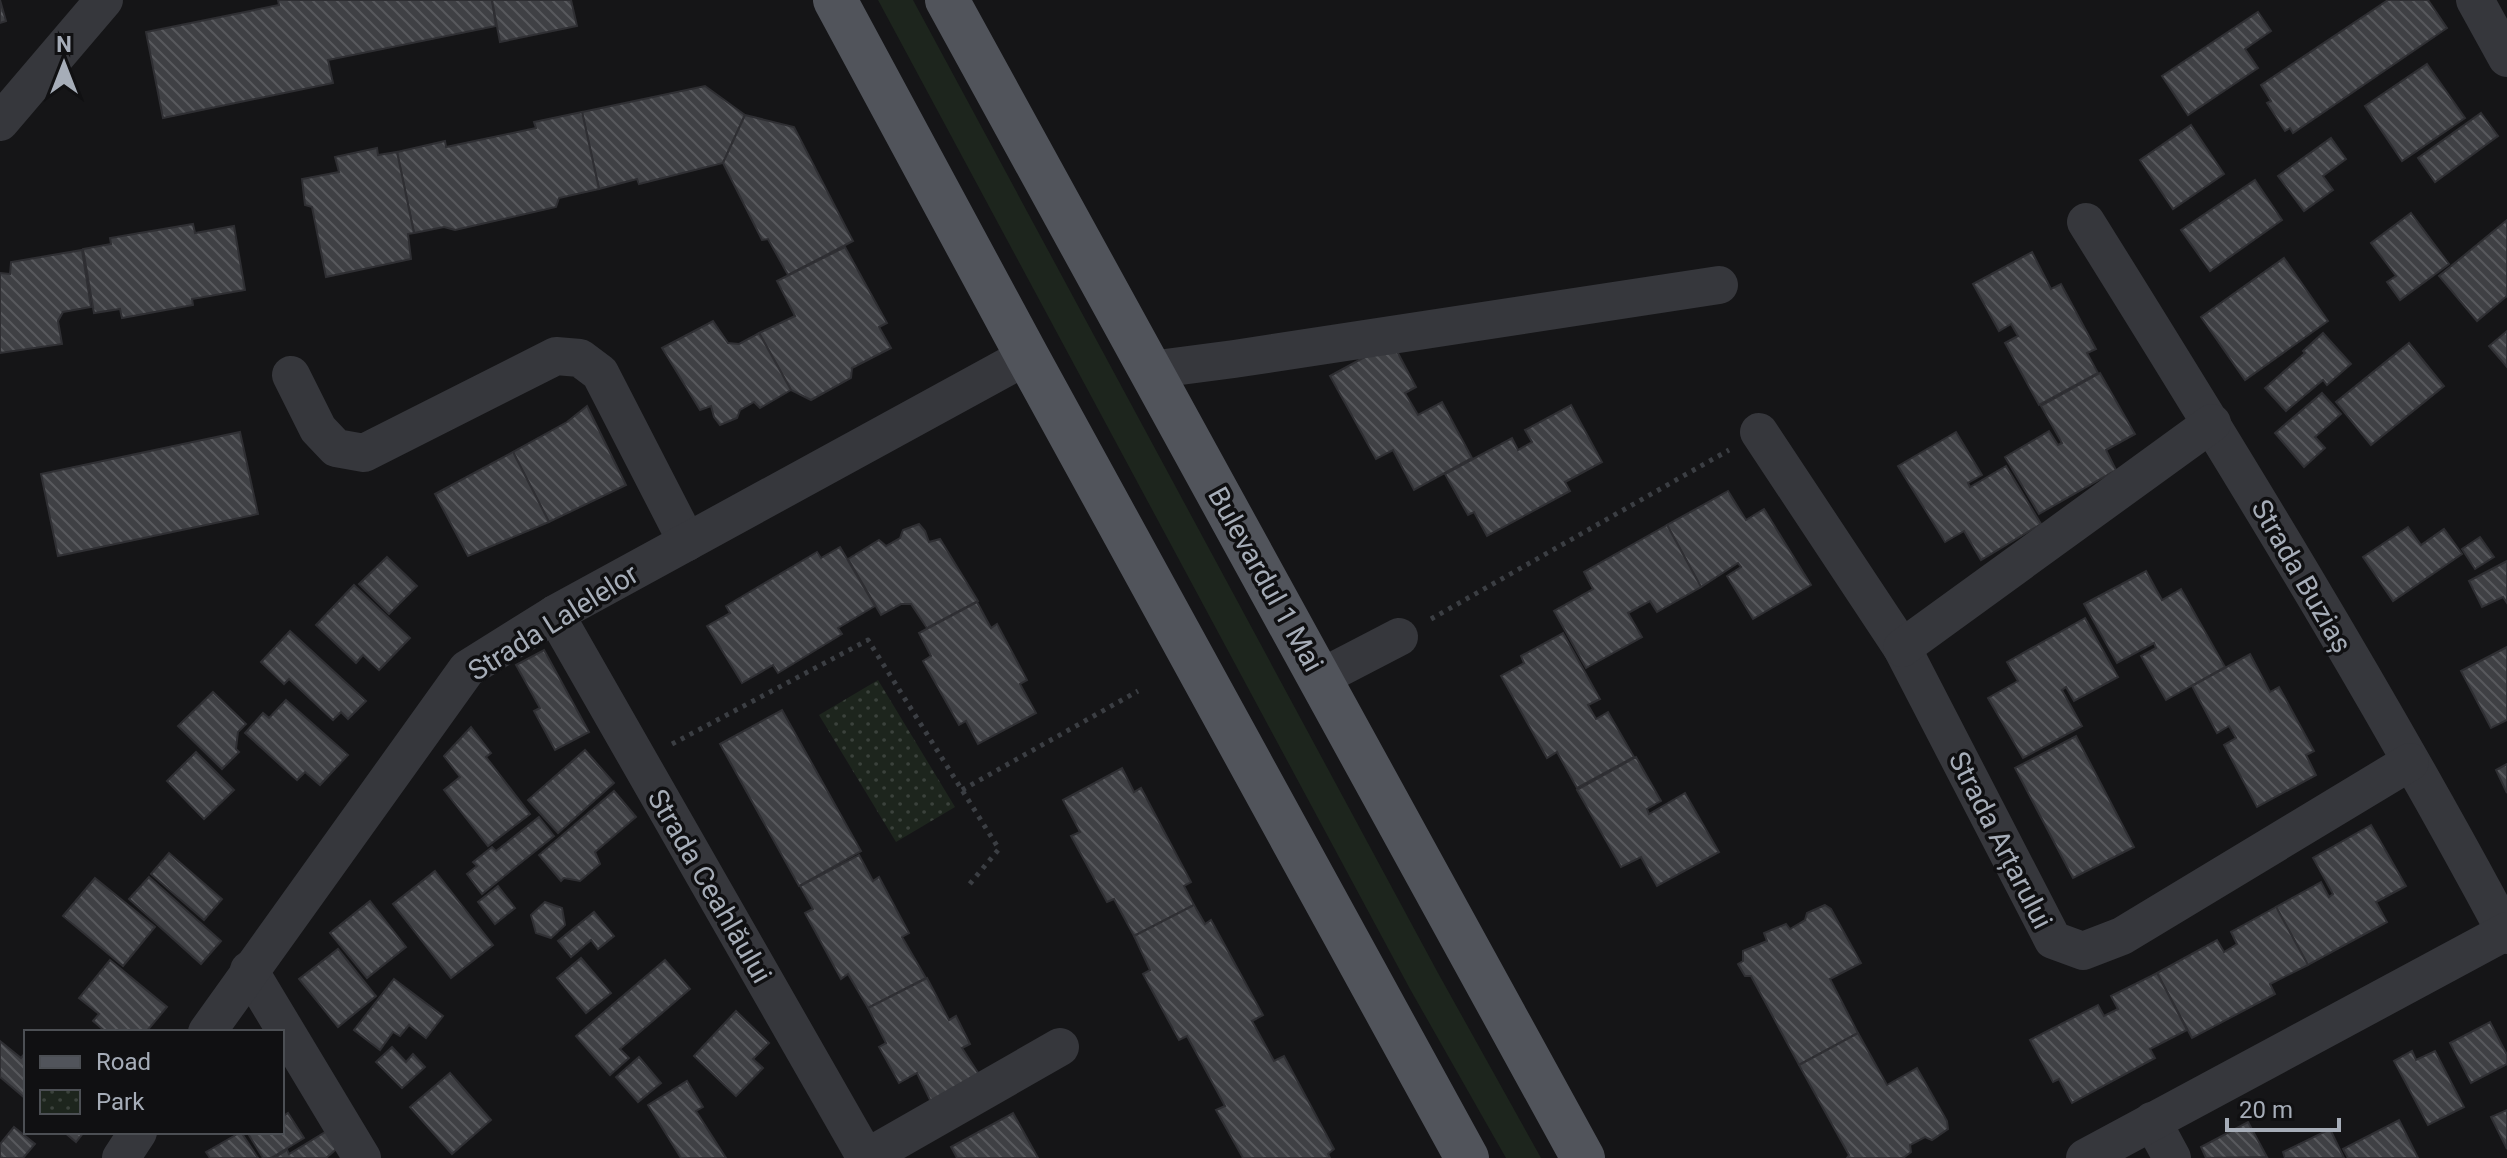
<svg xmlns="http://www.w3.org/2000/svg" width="2507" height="1158" font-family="Roboto,sans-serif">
<defs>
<pattern id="park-dots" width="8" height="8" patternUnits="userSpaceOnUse" patternTransform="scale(2)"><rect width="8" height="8" fill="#1d251d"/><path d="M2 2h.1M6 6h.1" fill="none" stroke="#3b423c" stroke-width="1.8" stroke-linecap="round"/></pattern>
<pattern id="building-back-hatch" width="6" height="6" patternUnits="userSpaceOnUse" patternTransform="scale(2)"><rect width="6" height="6" fill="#3f4044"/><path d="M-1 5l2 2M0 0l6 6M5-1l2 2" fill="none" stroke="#58595d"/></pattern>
</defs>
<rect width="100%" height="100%" fill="#151517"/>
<path fill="#1d251d" d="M878,0H913L1438,973L1541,1158H1506L1410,989Z"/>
<path fill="url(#park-dots)" d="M878,680L955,807L896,842L819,715Z"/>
<g fill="url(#building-back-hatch)" stroke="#2f2f33" stroke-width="2">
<path d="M0,0L6,21L0,23Z"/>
<path d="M278,0H492L496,26L328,60L333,83L163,118L146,32L279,5Z"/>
<path d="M492,0H571L577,26L500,42Z"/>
<path d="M2388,0H2428L2447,28L2293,133L2290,128L2285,131L2267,103L2271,101L2261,85Z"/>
<path d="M2258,12L2271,31L2245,49L2258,68L2188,115L2162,76Z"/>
<path d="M2427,64L2465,118L2402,161L2365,106Z"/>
<path d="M705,86L745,115L723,163L639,184L637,179L599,189L582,112Z"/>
<path d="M582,112L599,189L559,198L556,207L455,230L444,227L414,233L397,152L445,141L446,147L536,128L534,122Z"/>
<path d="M2481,113L2498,136L2435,182L2418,158Z"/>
<path d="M745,115L794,127L853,241L788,275L768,239L762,240L723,163Z"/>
<path d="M2191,125L2224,174L2173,209L2140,160Z"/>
<path d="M2331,138L2346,159L2323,176L2333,190L2304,211L2278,176Z"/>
<path d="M377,148L378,155L397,152L414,233L408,234L411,259L326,277L312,207L305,205L302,179L339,172L335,157Z"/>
<path d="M2255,180L2282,220L2210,271L2181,230Z"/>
<path d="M2411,213L2449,264L2400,300L2387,282L2396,276L2371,243Z"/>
<path d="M2507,220V296L2477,321L2439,276Z"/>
<path d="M193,224L195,233L234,226L245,290L192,299L193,305L122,318L120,309L94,313L83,249L111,244L110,238Z"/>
<path d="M845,247L887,323L879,327L891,348L852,368L851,378L811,400L791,390L759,333L795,316L777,281Z"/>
<path d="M82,250L91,307L63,312L58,321L62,344L0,353V273L10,274L11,262Z"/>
<path d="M2032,252L2051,289L2061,284L2096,349L2087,353L2098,373L2039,405L2005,343L2018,336L2011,324L1999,331L1973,284Z"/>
<path d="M2284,258L2328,321L2245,380L2201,317Z"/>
<path d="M713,321L728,343L739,344L759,333L791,390L760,408L754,402L740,410L737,418L720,425L714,417L711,406L700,410L662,348Z"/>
<path d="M2507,331V367L2489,346Z"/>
<path d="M2323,333L2351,364L2327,385L2323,380L2286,411L2265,388L2305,353L2303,351Z"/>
<path d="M1392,342L1416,387L1405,393L1418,415L1442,402L1472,458L1414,490L1393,450L1376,459L1330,376Z"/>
<path d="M2409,343L2444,386L2371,445L2336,402Z"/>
<path d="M2100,373L2135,434L2106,450L2116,470L2039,514L2005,457L2049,431L2058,445L2062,443L2041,406Z"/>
<path d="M2322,393L2341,414L2315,437L2325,448L2304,467L2275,433Z"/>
<path d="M1571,405L1602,462L1565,482L1570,491L1487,536L1474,512L1468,515L1445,474L1512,438L1518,450L1532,442L1525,430Z"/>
<path d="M587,406L626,485L549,522L513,452L567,422Z"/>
<path d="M240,432L258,514L58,556L41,474Z"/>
<path d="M1956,432L1982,475L1968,483L1970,487L2006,466L2041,524L1981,560L1964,531L1945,542L1898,466Z"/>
<path d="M513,452L549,522L468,556L435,494Z"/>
<path d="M1728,491L1746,520L1764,509L1811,585L1753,619L1727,576L1741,567L1738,563L1701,587L1667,525Z"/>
<path d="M919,524L925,531L929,542L940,539L978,601L927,628L911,604H901L881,615L848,559L879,540L886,546L900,538L903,530Z"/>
<path d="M1667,525L1701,587L1657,612L1650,601L1628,613L1642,637L1586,668L1554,611L1593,589L1584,572Z"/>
<path d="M2408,527L2421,545L2444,529L2462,554L2393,601L2363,557Z"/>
<path d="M2480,537L2494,557L2475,569L2462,549Z"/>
<path d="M840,547L875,606L838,628L842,634L778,673L773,665L742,683L707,626L730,613L726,606L817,552L821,558Z"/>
<path d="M387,557L417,586L389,614L359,584Z"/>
<path d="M2507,561V603L2503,597L2482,607L2469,581Z"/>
<path d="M2146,571L2162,600L2181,589L2225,667L2166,700L2141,656L2156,648L2154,643L2117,663L2084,604Z"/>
<path d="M354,585L410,638L379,670L363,655L356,663L316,625Z"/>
<path d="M977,602L991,628L997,624L1027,680L1020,684L1036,713L978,744L966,721L959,725L923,661L931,656L919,633Z"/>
<path d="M2085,618L2118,677L2074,701L2066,687L2062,690L2082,726L2023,758L1988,698L2018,681L2007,662Z"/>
<path d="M290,631L366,701L348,719L341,712L333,720L289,679L284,684L261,662Z"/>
<path d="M1563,633L1600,699L1588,705L1596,719L1608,712L1634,757L1577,788L1557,752L1547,758L1501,676L1524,663L1521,656Z"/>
<path d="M2507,647V720L2491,728L2461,671Z"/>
<path d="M544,650L589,732L555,750L534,711L540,708L516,665Z"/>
<path d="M2250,654L2270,692L2279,687L2314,751L2306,755L2316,775L2257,807L2224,745L2236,738L2229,726L2217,733L2192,686Z"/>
<path d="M213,692L246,724L238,732L236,749L239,752L222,769L178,726Z"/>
<path d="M286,700L348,755L320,785L305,772L297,780L245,733L263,713L269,718Z"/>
<path d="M782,710L861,851L799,886L720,744Z"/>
<path d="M471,727L491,753L486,757L530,814L488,846L444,790L460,777L444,756Z"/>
<path d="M2076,736L2134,847L2073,878L2015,768Z"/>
<path d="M585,750L614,783L558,833L528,800Z"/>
<path d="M196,752L234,790L204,819L167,781Z"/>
<path d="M1636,757L1661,801L1647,809L1649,814L1685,793L1719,852L1657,886L1641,857L1621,867L1577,790Z"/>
<path d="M2507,764V793L2496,770Z"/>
<path d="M1122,768L1134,792L1141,788L1191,882L1184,886L1194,905L1134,936L1114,899L1107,902L1071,836L1080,832L1063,800Z"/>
<path d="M614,791L636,817L595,852L600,864L580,881L564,878L561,881L539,855Z"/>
<path d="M539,817L554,836L482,894L467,874L477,866L473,862L492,847L496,851Z"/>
<path d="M2371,825L2406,886L2376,902L2387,922L2308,965L2276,907L2321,882L2329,897L2333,894L2313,858Z"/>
<path d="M169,853L222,899L204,920L151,874Z"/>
<path d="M859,855L873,881L879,877L909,933L902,937L926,978L868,1008L848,974L841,979L805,913L813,909L800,886Z"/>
<path d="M435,871L493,945L451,978L393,904Z"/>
<path d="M149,877L221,941L201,964L129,899Z"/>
<path d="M95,878L155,927L123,966L63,916Z"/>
<path d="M498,886L515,908L495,924L478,902Z"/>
<path d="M370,901L406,947L367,978L330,933Z"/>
<path d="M545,902L562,908L565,925L551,938L536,933L531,915Z"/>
<path d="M1194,905L1205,924L1211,920L1263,1015L1252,1021L1274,1061L1284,1056L1334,1149L1328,1154L1330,1158H1243L1216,1110L1225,1106L1187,1036L1179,1040L1143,974L1150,970L1134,936Z"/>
<path d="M1825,905L1831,909L1861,963L1830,979L1858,1033L1799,1065L1751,976H1745L1738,964L1743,961V951L1767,941L1764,933L1786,924L1790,929L1805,920L1807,913Z"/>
<path d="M2276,907L2308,965L2270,984L2275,994L2192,1038L2157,973L2217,940L2224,952L2237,944L2231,932Z"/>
<path d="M594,912L614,936L598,949L591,940L571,957L558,941Z"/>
<path d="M338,949L376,996L338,1027L299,979Z"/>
<path d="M581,958L611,993L586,1013L557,978Z"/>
<path d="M110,960L167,1007L146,1032H106L93,1021L99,1014L79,998Z"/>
<path d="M665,960L690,989L620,1049L629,1058L610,1075L576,1036Z"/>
<path d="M2157,973L2187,1030L2150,1049L2155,1058L2072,1103L2059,1079L2053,1082L2030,1040L2098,1005L2104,1016L2118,1009L2111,996Z"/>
<path d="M927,978L949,1020L956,1016L970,1044L962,1048L980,1076L931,1102L917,1073L899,1083L879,1047L886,1043L868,1008Z"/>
<path d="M394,979L443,1016L426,1038L409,1025L400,1036L393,1032L380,1050L354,1030Z"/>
<path d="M736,1011L769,1043L753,1059L763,1068L736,1096L694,1056Z"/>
<path d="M2490,1022L2507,1055V1064L2471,1083L2450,1043Z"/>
<path d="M1858,1033L1887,1085L1917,1068L1947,1121L1948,1129L1932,1140L1925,1137L1910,1145L1911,1152L1903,1158H1847L1849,1155L1799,1065Z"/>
<path d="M0,1041L21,1058L26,1052V1099L0,1077Z"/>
<path d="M392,1047L406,1062L413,1054L425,1067L402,1088L376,1062Z"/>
<path d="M2412,1051L2416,1060L2435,1051L2464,1107L2428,1125L2394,1061Z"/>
<path d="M639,1057L661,1083L638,1102L616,1077Z"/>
<path d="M450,1073L491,1120L452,1154L410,1107Z"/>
<path d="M687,1081L703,1107L696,1111L726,1158H681L648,1105Z"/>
<path d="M2507,1110V1149L2491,1117Z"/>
<path d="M288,1113L304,1138L271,1158H263L247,1132H282V1117Z"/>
<path d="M1013,1113L1038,1158H957L951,1147Z"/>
<path d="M2399,1120L2418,1158H2348L2343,1149Z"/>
<path d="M2248,1122L2267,1157L2206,1158L2201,1147Z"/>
<path d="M14,1127L35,1144L23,1158H0V1144Z"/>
<path d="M330,1129L341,1145L326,1158H274L287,1150L289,1154Z"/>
<path d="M2330,1129L2344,1158H2285L2283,1152Z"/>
<path d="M64,1132H84L76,1142Z"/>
<path d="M241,1132L258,1158H210L206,1152Z"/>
</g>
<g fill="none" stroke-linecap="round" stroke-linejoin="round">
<g stroke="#3b3e43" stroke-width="5" stroke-dasharray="4 6" stroke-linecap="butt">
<path d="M1431,619L1729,450"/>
<path d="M672,744L868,640L999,849L968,886"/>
<path d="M962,790L1138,691"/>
</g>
<g stroke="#36373c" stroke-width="38">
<path d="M2475,0L2507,58"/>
<path d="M0,122L104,0"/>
<path d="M2086,222C2232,456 2377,692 2507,935"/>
<path d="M1150,370L1234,359L1719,285"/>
<path d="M291,375L318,429L336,448L364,453L556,356L580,358L600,373L687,542"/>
<path d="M1759,432L1902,648L2053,940L2083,951L2122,936L2410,762"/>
<path d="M555,614L866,1158L1060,1047"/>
<path d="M1902,648L2212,423"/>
<path d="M1320,678L1399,637"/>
<path d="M249,970L362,1158"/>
<path d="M207,1032L467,669L555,614L1027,356"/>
<path d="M2152,1121L2172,1158"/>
<path d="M121,1158L138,1132"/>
<path d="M2085,1158L2507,931"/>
</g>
<g stroke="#51545b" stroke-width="44">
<path d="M835,0L1027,356L1467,1158"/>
<path d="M947,0L1583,1158"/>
</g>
</g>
<g text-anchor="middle" stroke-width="7" stroke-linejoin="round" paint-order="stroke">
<g font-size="28" fill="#a6adb8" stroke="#101012">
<text transform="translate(2302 576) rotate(60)" y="10">Strada Buziaș</text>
<text transform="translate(1266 579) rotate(61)" y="10">Bulevardul 1 Mai</text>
<text transform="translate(553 622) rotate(-32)" y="10">Strada Lalelelor</text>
<text transform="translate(2001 840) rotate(63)" y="10">Strada Arțarului</text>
<text transform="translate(710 886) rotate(60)" y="10">Strada Ceahlăului</text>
</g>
</g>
<rect x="24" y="1030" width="260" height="104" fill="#101012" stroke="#4c4f54" stroke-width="2"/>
<rect x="40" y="1056" width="40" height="12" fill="#51545b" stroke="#4c4f54" stroke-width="2"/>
<text x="96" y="1070" font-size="24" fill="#a6adb8">Road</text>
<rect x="40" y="1090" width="40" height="24" fill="url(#park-dots)" stroke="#4c4f54" stroke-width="2"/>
<text x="96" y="1110" font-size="24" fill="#a6adb8">Park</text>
<g transform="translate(64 64)" stroke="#101012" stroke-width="6" paint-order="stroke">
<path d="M0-6L14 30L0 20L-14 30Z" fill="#a6adb8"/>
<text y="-12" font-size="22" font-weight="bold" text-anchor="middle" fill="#a6adb8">N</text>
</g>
<path d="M2227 1118v12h112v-12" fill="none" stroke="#a6adb8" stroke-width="4"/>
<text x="2239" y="1118" font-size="24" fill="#a6adb8" stroke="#101012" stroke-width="6" paint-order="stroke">20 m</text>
</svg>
